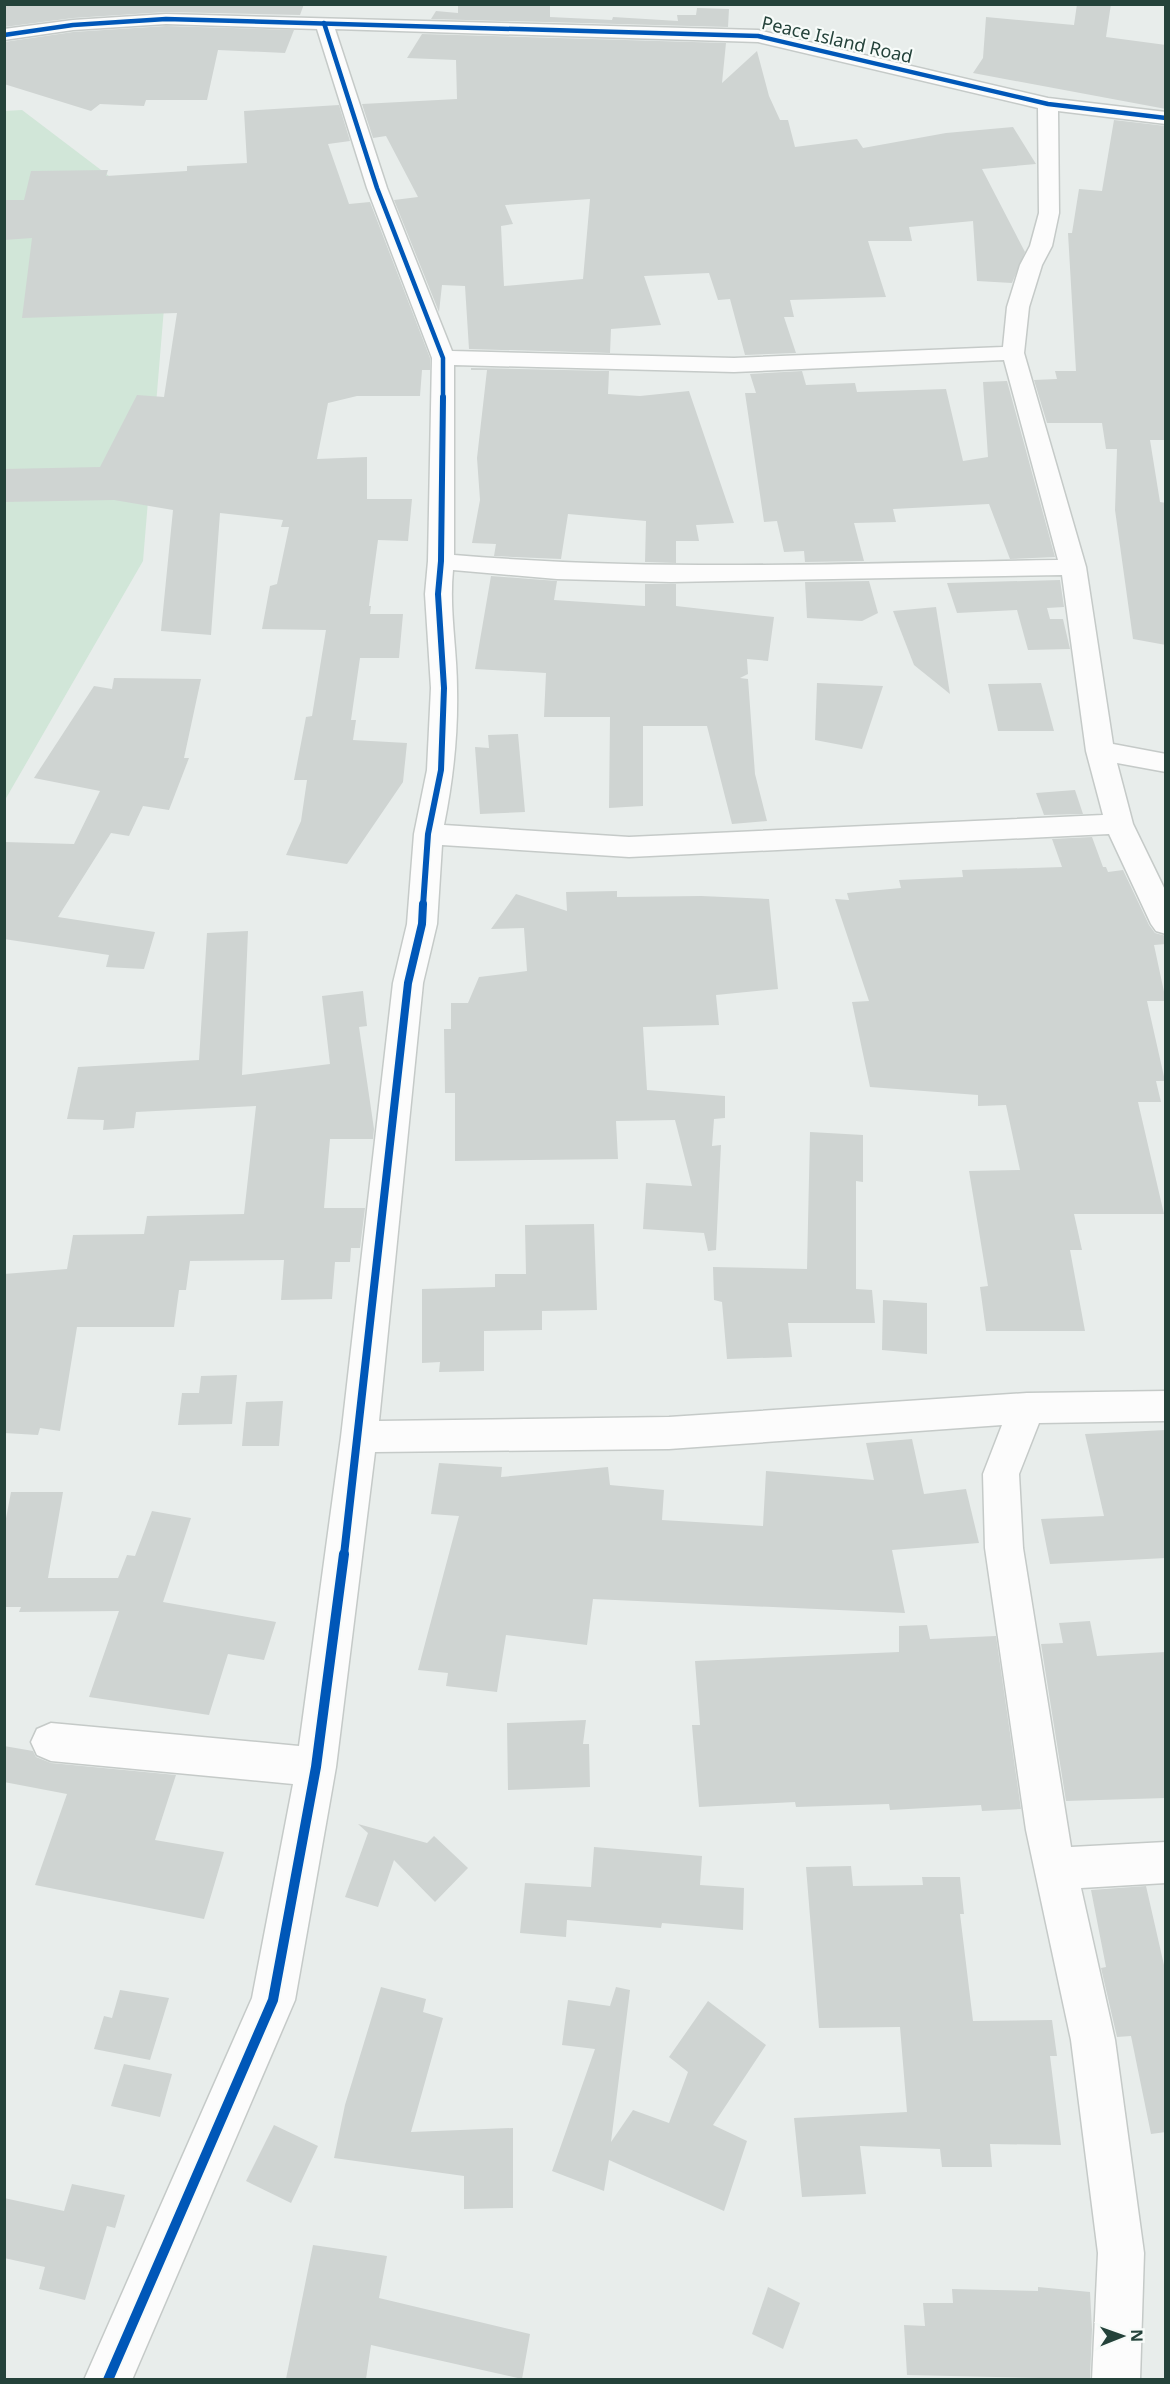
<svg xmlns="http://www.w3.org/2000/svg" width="1170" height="2384" font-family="'Noto Sans',sans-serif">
<rect width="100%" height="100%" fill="#e8edeb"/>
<path fill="#d1e6d8" d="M22,110L213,255L166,284L143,561L5,800L4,111Z"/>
<g fill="#cfd4d2" fill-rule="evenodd">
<path d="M4,4H304L300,15L166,12L73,18L4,27Z"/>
<path d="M458,4H550V17L612,20L613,17L678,21L677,15H696L697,8L729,9L728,27L431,19L436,11L458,13Z"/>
<path d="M1077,4H1111L1106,37L1166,45V109L973,73L983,58L986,17L1074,25Z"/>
<path d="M166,26L294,30L285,53L218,50L207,100H146L144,106L100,104L91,111L4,84V42L73,32Z"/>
<path d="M422,34L726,43L722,83L757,51L769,96L780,120H788L795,147L857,139L863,148L946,133L1013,127L1036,164L982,169L1025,252L1012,283L977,281L973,221L909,227L912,241H868L886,297L790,300L794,317H784L796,353L745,355L730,299L718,300L709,273L644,276L661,325L611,329L610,353L469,349L465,286L442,285L439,312L394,200L418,197L386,136L373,138L362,104L457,99L456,60L407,58ZM590,199L583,279L504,286L501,226L513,224L505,205Z"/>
<path d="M339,105L350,141L328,144L349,204L370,202L430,358V370H422L420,396H357L328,403L317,459L367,457V499H412L408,541L378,540L369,606H371L370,614H403L399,658H360L351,720H356L353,740L407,743L403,782L347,864L286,855L301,821L307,780H294L306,717L312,716L326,630L262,629L270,586L277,584L289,527H281L283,520L220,513L211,635L161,631L173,510L114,500L4,502V469L100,467L137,395L164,397L177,313L22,318L32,238L4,240V200H24L31,171L108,170L106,176L187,171V166L247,163L244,111Z"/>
<path d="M1114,120L1166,126V440H1150L1160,502L1166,503V645L1133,639L1115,510L1117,449H1106L1102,423H1047L1034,380L1057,379L1055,371H1076L1068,233H1072L1079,189L1102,191Z"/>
<path d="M471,368L609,371L608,394L640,396L689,391L734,523L696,525L699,541H676V563L645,562L646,521L568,514L561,559L494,556L496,544L472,543L480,500L477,458L487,370H471Z"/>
<path d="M802,371L806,385L855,383L857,392L946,389L963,461L988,457L983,382L1007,381L1055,557L1010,559L989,504L893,509L896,522L854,523L864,561L805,562L804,551L784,552L777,521L764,522L745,393H756L750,374Z"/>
<path d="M491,576L557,581L554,600L645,606V584H676V606L774,617L768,661L747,659L748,674L740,678L748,679L755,774L767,821L732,824L707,726H643V806L609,808L610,717H544L546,673L475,669Z"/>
<path d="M1060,580L1064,607L1047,608L1050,619H1063L1070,649L1028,650L1017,610L957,613L947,583Z"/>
<path d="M869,581L878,613L862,621L807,618L805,582Z"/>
<path d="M936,607L950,694L914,665L893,611Z"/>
<path d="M114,678L201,679L184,758H189L169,810L143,806L129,836L111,833L58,917L155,932L144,969L106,967L109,955L4,939V842L74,844L100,791L34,778L94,686L112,689Z"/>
<path d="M817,683L883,686L862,749L815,740Z"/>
<path d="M1041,683L1054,731H998L988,684Z"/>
<path d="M518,734L525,812L480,814L475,747L489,748L488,735Z"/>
<path d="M1075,790L1083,814L1044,815L1036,793Z"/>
<path d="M1092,837L1103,867H1106L1108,872L1123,870L1149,925L1155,933L1166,936V944L1154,945L1166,1001H1147L1165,1081H1156L1161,1102H1138L1164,1214H1074L1082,1250H1070L1085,1331H986L980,1287L988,1286L969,1171L1020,1170L1006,1105L978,1106V1095L870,1087L852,1002L869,1001L835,899L849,900L847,893L901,888L899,880L963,877L962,870L1062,867L1052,839Z"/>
<path d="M617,891V897L701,896L769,899L778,989L716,995L719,1025L643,1027L647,1090L725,1096V1118L714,1119L712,1146L721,1145L716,1250L708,1251L704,1233L643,1229L646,1183L692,1186L675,1120L616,1121L618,1159L455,1161V1093H445L444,1029H451V1003H468L479,977L527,971L524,928L491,929L516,894L567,911L566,892Z"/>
<path d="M248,931L242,1075L330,1064L322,996L363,991L367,1026L359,1027L374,1129L373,1139H330L324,1208H365L360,1248H351L350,1262H335L332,1299L281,1300L284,1260L190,1261L186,1290H179L174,1327H77L60,1431L40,1428L38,1435L4,1433V1274L67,1269L73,1235L144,1234L147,1216L244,1214L256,1106L136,1112L134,1128L103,1130L104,1120L67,1119L78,1067L199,1060L207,933Z"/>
<path d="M810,1132L863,1135V1182L856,1181V1289L872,1290L875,1323H788L792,1357L727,1359L722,1302L714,1300L713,1267L807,1269Z"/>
<path d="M594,1224L597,1310L542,1311V1330L484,1331V1371L439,1372L440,1362L422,1363V1289L495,1287V1274H526L525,1225Z"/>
<path d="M883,1300L927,1303V1354L882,1350Z"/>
<path d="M237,1375L232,1424L178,1425L182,1393H199L201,1376Z"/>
<path d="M283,1401L279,1446H242L246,1402Z"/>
<path d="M1166,1430V1558L1050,1564L1041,1519L1104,1516L1085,1434Z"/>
<path d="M912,1439L924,1494L966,1489L979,1543L892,1550L905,1613L593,1599L587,1645L506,1635L497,1692L446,1686L448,1673L418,1670L459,1516L431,1514L439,1463L502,1467L501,1477L608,1467L610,1485L664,1490L662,1520L763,1526L766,1471L874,1480L866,1443Z"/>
<path d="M11,1492H63L48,1578H118L127,1555L135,1556L152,1511L191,1518L163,1602L276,1622L264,1660L228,1654L209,1715L89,1697L119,1611L19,1612L21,1607H4V1529Z"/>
<path d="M1090,1621L1097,1656L1166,1652V1798L1066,1801L1041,1644L1063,1643L1059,1623Z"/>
<path d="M927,1625L930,1639L996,1636L1021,1809L982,1811L981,1805L890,1810L889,1804L796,1807L795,1802L699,1807L692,1725H700L695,1661L899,1652V1626Z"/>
<path d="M586,1720L583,1744H589L590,1787L508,1790L507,1723Z"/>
<path d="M4,1746L33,1751L36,1757L51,1763L176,1775L155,1840L224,1852L204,1919L35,1885L67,1794L4,1782Z"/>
<path d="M358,1824L427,1843L434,1836L468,1868L435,1902L394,1860L378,1907L345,1897L368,1833Z"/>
<path d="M594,1847L702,1856L700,1885L744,1888L743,1930L662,1923L661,1928L567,1920L566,1937L520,1933L525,1883L591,1887Z"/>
<path d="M851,1866L853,1886L923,1885L922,1877H960L964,1914H960L973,2021L1052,2020L1057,2056H1050L1061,2145L990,2144L992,2167H942L940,2149L860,2146L866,2194L802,2197L794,2118L907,2112L900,2027L819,2028L806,1867Z"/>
<path d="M1146,1886L1166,1974V2132L1151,2134L1131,2036L1117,2037L1101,1968L1106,1967L1091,1890Z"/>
<path d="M381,1987L426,1999L423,2012L443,2018L411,2132L513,2128V2208L464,2209V2176L334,2158L345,2105Z"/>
<path d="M616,1987L630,1990L611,2142L633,2110L669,2123L688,2072L669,2057L708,2001L766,2045L713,2125L747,2141L724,2211L609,2160L604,2191L552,2171L595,2049L562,2045L568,2000L610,2006Z"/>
<path d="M120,1990L169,1998L150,2060L94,2049L104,2016L112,2018Z"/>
<path d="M124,2064L172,2074L160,2117L111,2106Z"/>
<path d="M274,2125L318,2146L291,2203L246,2181Z"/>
<path d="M72,2184L125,2195L115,2228L107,2226L85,2300L39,2289L45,2267L4,2258V2198L64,2211Z"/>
<path d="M313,2245L387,2256L379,2298L530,2334L522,2379L371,2345L366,2379H286Z"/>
<path d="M768,2287L800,2303L783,2349L752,2334Z"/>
<path d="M1038,2287L1090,2292L1092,2329L1090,2379L907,2375L904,2325L925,2326L923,2303H953L952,2289L1038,2291Z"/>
</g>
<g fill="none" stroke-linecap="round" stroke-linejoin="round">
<defs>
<path id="minor" d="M166,14L758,30L1048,98L1166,112V124L1058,111L1059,213L1052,246L1042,265L1029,307L1024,353L1086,567L1113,744L1166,754V772L1117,763L1133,824L1166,892V934L1156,931L1151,924L1109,834L629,857L442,845L437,924L423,983L379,1421L669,1417L1027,1393L1166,1391V1421L1039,1423L1019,1474L1023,1548L1071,1847L1166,1842V1883L1081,1888L1115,2040L1144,2253L1140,2380H1092L1098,2253L1071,2040L1026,1830L985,1548L983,1474L1002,1425L669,1449L375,1452L336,1767L295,2000L132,2380H84L252,1998L293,1784L51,1761L37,1755L31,1742L37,1729L51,1723L299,1746L341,1437L393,983L407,924L414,834L427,770L431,688L425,594L428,561L432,358L367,188L317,29L166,24L73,30L4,40V29L73,20ZM335,29L758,42L1038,108L1039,213L1030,246L1020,265L1007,307L1003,347L734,358L452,351L387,188ZM1004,360L1058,560C856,563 655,572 454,555V365L734,372ZM453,570L557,579L671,582L1062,575L1086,751L1103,815L629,837L444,825C453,780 458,735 457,689C457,649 449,610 453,570Z"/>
</defs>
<use href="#minor" stroke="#c5cac8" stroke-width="3"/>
<use href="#minor" fill="#fcfcfc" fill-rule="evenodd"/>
<defs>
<g id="cycleway-far3">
<path d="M324,23L377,188L443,358V398"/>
<path d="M4,35L73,25L166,19L758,36L1048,104L1166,118"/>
</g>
<path id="cycleway-far2" d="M423,906L428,834L441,770L444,688L438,594L441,561L443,397"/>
<path id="cycleway-far1" d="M344,1555L408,983L422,924L423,904"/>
<path id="cycleway" d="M108,2380L273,2000L316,1767L344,1554"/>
</defs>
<use href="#cycleway-far3" stroke="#f7fbf9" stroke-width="7"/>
<use href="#cycleway-far2" stroke="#f7fbf9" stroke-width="9"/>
<use href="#cycleway-far1" stroke="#f7fbf9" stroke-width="11"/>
<use href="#cycleway" stroke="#f7fbf9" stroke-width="14"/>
<use href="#cycleway-far3" stroke="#0057b8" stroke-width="4.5"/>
<use href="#cycleway-far2" stroke="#0057b8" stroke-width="6"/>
<use href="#cycleway-far1" stroke="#0057b8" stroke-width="8"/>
<use href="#cycleway" stroke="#0057b8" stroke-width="10"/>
</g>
<g text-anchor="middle" stroke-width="4.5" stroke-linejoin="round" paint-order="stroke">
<g font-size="18" fill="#24423a" stroke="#f7fbf9">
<text transform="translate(837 40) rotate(13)" y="6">Peace Island Road</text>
</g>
</g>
<rect width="1170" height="2384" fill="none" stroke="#24423a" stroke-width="12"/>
<g transform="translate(1122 2336) rotate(89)" stroke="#f7fbf9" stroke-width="4.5" paint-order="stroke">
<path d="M0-4.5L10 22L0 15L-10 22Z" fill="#24423a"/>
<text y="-9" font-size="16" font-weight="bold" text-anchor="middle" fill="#24423a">N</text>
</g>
</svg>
